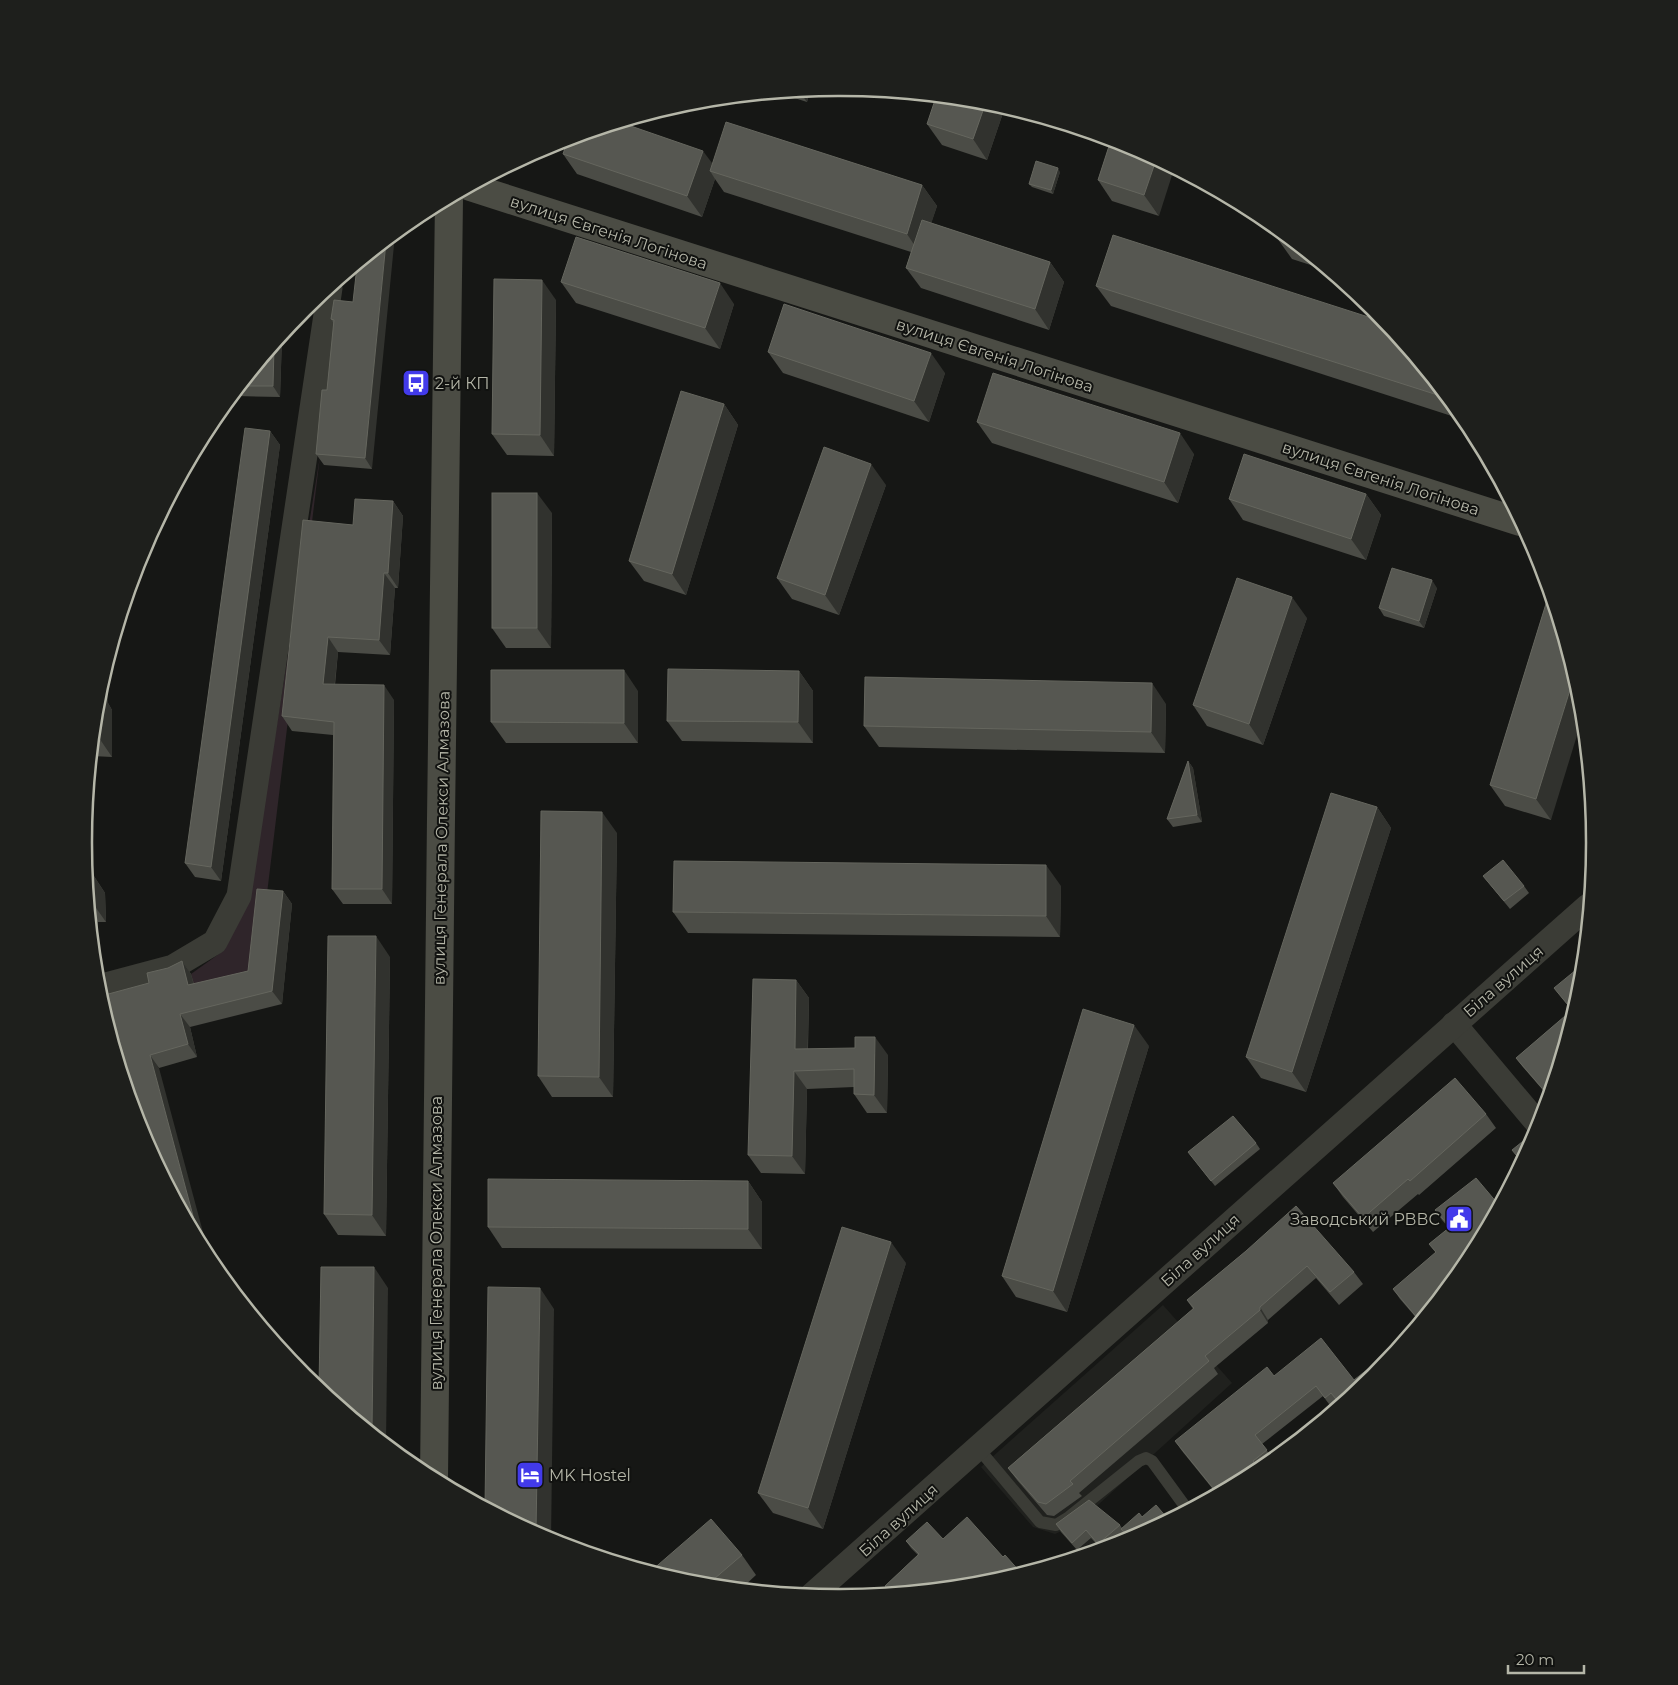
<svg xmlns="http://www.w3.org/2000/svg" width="1678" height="1685" font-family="Montserrat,sans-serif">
<rect width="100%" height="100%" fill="#161715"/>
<g fill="#20211e">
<path d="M1163,1305L1232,1383L1077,1524L1055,1534L1033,1527L981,1467Z"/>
<path d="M1091,1538L1101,1549L1066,1559L1074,1553Z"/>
</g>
<path fill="#2f252a" d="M320,456L266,902L258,984L197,998L191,974L223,951L249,897Z"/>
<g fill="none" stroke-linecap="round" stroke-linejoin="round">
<path stroke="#3b3c36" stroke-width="12" d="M978,1448L1040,1522L1056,1525L1069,1517L1139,1461L1146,1458L1152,1461L1187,1509"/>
<g stroke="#3b3c36" stroke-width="25">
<path d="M98,987L173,967L215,942L239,896L330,288"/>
<path d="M1454,1024L1539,1125"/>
<path d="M812,1595L1588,906"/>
</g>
<g stroke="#4b4c44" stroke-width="28">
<path d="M470,187L1520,522"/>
<path d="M434,1478C437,1052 444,625 449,199"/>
</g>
</g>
<g fill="#4b4c46">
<path d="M810,90L807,102L779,93Z"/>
<path d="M987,102L1005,107L987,160L942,145L927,124Z"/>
<path d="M1111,140L1159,216L1112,201L1098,180Z"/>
<path d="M563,154L712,164L922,185L937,206L931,223L1050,262L1064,282L1049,330L921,288L906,268L911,252L724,192L715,179L702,217L577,174Z"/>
<path d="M1060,172L1053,194L1032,187L1029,184Z"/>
<path d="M1279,231L1326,270L1292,259L1277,238Z"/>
<path d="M561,282L734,304L720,349L576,303Z"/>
<path d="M1096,286L1384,322L1464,420L1111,306Z"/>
<path d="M556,300L554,456L507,455L492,434Z"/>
<path d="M353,302L372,469L324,465L316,454L327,390L334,324L331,319Z"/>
<path d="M282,337L280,397L237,396L235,394Z"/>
<path d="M768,352L945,373L929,422L783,373Z"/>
<path d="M724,404L738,425L686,595L644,581L629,561Z"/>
<path d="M977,422L1194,454L1178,503L992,443Z"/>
<path d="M270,431L280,445L221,881L195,877L185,863Z"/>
<path d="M886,485L839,615L792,599L777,578Z"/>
<path d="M1366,494L1381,515L1366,560L1243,520L1229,499Z"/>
<path d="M393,501L403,516L398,588H395L390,655L338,652L335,685L394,700L392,904H343L332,889L333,735L292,731L282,716L353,525Z"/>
<path d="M552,513L551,648H506L492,628Z"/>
<path d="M1437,588L1424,628L1384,616L1379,608Z"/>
<path d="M1549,594L1551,820L1505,806L1490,785Z"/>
<path d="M1307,618L1263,745L1207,726L1193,705Z"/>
<path d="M108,662V703L112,710V757L92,756L98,695Z"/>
<path d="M799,671L813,691V743L682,741L667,721Z"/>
<path d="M638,691V743H506L491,722Z"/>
<path d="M1166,704L1165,753L879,747L864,726Z"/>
<path d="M1188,761L1193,768L1202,822L1173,827L1167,819Z"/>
<path d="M1377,807L1391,828L1306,1092L1261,1078L1246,1057Z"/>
<path d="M617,833L613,1097H552L538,1076Z"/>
<path d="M86,864L105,893L106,922H98V934H93Z"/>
<path d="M1483,876L1524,886L1529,893L1510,909Z"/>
<path d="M1061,886L1060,937L688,933L673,912Z"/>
<path d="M283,891L292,904L282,1004L190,1027L197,1057L159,1068L103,1001L149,983L168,968L182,961L191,974L194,984L248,971Z"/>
<path d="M390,957L386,1236L338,1235L324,1214Z"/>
<path d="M796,980L809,998L808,1049L888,1055L887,1113H867L854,1094V1087L807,1089L805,1174L761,1173L748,1155Z"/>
<path d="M1554,988L1580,990L1548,1096L1522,1066L1516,1058L1572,1010Z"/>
<path d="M1149,1046L1067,1312L1016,1297L1002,1276Z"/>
<path d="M1486,1114L1496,1128L1419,1195L1418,1194L1373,1232L1343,1197L1333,1183Z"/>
<path d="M1256,1143L1260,1149L1215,1186L1188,1152Z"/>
<path d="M748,1181L762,1202V1249L502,1248L488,1227Z"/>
<path d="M1498,1204L1467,1262L1419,1321L1400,1299L1393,1289L1436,1253L1429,1244L1449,1228L1442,1220L1435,1210Z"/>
<path d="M1246,1251L1354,1272L1363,1284L1339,1305L1316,1278L1268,1320V1323L1214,1368L1218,1374L1079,1493L1082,1496L1054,1516L1047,1515L1017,1480L1008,1468L1193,1309L1187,1300Z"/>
<path d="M906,1263L823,1529L773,1513L758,1493Z"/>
<path d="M1274,1376L1354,1380L1373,1377L1339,1404L1338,1403L1332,1408L1323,1396L1262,1444L1273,1459L1258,1471L1216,1493L1182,1451L1175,1441Z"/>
<path d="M1142,1517L1168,1519L1129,1540L1124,1533L1110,1546L1101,1549L1091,1538L1077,1550L1061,1532L1056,1524L1120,1525L1122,1528Z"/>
<path d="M943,1539L1003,1557L986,1583L889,1593L885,1586L918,1555L911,1548L906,1541Z"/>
<path d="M742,1555L756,1575L742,1588L691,1583Z"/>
</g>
<g fill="#31322e">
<path d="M810,90L807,102L799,91Z"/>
<path d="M986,102L1005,107L987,160L973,139Z"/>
<path d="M703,151L718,171H710L715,179L702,217L687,196Z"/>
<path d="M1156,160L1174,169L1159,216L1144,195Z"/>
<path d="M1058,168L1060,172L1053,194L1051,190Z"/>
<path d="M922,185L937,206L921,255L907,234Z"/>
<path d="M395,235L372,469L365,458L386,242Z"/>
<path d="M1050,262L1064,282L1049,330L1035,309Z"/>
<path d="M542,280L556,300L554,456L540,435Z"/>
<path d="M720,283L734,304L720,349L705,328Z"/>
<path d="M282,337L280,397L273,386L274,347Z"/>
<path d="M931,353L945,373L929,422L914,401Z"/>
<path d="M724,404L738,425L686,595L672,574Z"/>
<path d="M270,431L280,445L221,881L211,867Z"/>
<path d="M1180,433L1194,454L1178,503L1164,482Z"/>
<path d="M871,464L886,485L839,615L825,595Z"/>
<path d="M537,493L552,513L551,648L537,628Z"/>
<path d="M1366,494L1381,515L1366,560L1351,539Z"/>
<path d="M393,501L403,516L398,588L388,573Z"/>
<path d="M384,573L395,588L390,655L379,640Z"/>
<path d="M1432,580L1437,588L1424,628L1419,621Z"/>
<path d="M1292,597L1307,618L1263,745L1249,724Z"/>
<path d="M328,637L338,652L333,699L323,684Z"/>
<path d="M113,645V654L111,652Z"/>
<path d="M108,662V703L112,710V757L95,732L98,695Z"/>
<path d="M624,670L638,691V743L624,723Z"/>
<path d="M799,671L813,691V743L798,722Z"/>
<path d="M1574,677L1580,695L1582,719L1551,820L1536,799Z"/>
<path d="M1152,683L1166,704L1165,753L1151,732Z"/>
<path d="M384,685L394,700L392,904L382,889Z"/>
<path d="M1188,761L1193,768L1202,822L1197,815Z"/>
<path d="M1377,807L1391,828L1306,1092L1292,1072Z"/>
<path d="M602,812L617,833L613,1097L599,1077Z"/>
<path d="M86,864L105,893L106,922L89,898Z"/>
<path d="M1046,865L1061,886L1060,937L1046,916Z"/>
<path d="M283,891L292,904L282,1004L272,991Z"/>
<path d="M91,912L98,922V934L92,925Z"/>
<path d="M376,936L390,957L386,1236L372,1215Z"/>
<path d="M182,961L191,974L197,998L188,985Z"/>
<path d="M796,980L809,998L807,1068L795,1049Z"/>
<path d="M180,1014L190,1027L197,1057L188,1044Z"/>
<path d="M1134,1025L1149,1046L1067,1312L1053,1291Z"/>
<path d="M875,1037L888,1055L887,1113L874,1095Z"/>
<path d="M150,1055L159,1068L211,1262L200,1242Z"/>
<path d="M794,1071L807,1089L805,1174L792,1156Z"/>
<path d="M748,1181L762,1202V1249L748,1229Z"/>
<path d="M891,1242L906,1263L823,1529L808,1508Z"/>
<path d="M374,1267L388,1288L386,1443L372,1431Z"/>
<path d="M540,1288L554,1309L551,1541L536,1533Z"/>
<path d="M1260,1307L1268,1320V1323L1260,1310Z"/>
</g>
<g fill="#565751" stroke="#65665e">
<path d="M936,97L986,102L973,139L927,124Z"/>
<path d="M726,122L922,185L907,234L710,171Z"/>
<path d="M622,123L703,151L687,196L563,154L568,139Z"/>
<path d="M1111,140L1128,145L1156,160L1144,195L1098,180Z"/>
<path d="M1036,161L1058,168L1051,190L1029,184Z"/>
<path d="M922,220L1050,262L1035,309L906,268Z"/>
<path d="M1279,231L1294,244L1277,238Z"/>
<path d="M1113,235L1384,322L1447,398L1096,286Z"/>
<path d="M576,237L720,283L705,328L561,282Z"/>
<path d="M386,242L365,458L316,454L322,390H327L334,320L331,319L334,300L353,302L357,266Z"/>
<path d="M494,279L542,280L540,435L492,434Z"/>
<path d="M784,304L931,353L914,401L768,352Z"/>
<path d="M274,347L273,386H242Z"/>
<path d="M993,373L1180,433L1164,482L977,422Z"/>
<path d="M681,391L724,404L672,574L629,561Z"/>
<path d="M245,428L270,431L211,867L185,863Z"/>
<path d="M824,447L871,464L825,595L777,578Z"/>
<path d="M1244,454L1366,494L1351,539L1229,499Z"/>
<rect x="492" y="493" width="45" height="135"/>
<path d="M355,499L393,501L388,573H384L379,640L328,637L323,684L384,685L382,889H332L334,722L282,716L303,520L353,525Z"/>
<path d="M1392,568L1432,580L1419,621L1379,608Z"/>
<path d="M1237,578L1292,597L1249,724L1193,705Z"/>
<path d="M1549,594L1574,677L1536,799L1490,785Z"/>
<path d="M668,669L799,671L798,722L667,721Z"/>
<path d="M491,670H624V723L491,722Z"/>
<path d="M865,677L1152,683L1151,732L864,726Z"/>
<path d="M1188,761L1197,815L1167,819Z"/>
<path d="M1331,793L1377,807L1292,1072L1246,1057Z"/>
<path d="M541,811L602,812L599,1077L538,1076Z"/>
<path d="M1503,860L1524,886L1504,901L1483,876Z"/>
<path d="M674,861L1046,865V916L673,912Z"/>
<path d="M257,889L283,891L272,991L180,1014L188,1044L150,1055L200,1242L141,1131L102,1001H103L101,996L149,983L147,973L168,968L182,961L188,985L248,971Z"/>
<path d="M328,936H376L372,1215L324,1214Z"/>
<path d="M1582,965L1580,990L1548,1095L1516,1058L1572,1010L1554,988Z"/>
<path d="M753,979L796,980L795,1049L855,1048V1037H875L874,1095L854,1094V1069L794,1071L792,1156L748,1155Z"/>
<path d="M1083,1009L1134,1025L1053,1291L1002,1276Z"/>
<path d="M1455,1078L1486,1114L1410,1181L1408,1179L1363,1218L1333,1183Z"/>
<path d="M1233,1116L1256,1143L1211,1181L1188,1152Z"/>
<path d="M1532,1134L1534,1136L1521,1161L1512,1150Z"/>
<path d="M1476,1178L1498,1204L1467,1262L1419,1320L1393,1289L1436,1252L1429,1244L1450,1227L1435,1210Z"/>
<path d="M488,1179L748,1181V1229L488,1227Z"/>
<path d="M1296,1206L1354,1272L1330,1292L1307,1266L1260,1307V1310L1205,1356L1209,1361L1070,1481L1073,1484L1046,1504L1038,1502L1008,1468L1194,1308L1187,1300L1246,1251Z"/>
<path d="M842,1227L891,1242L808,1508L758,1493Z"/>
<path d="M321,1267H374L372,1431L319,1388Z"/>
<path d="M488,1287L540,1288L536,1533L485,1506Z"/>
<path d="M1321,1338L1354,1380L1402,1342L1373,1377L1340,1404L1331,1393L1325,1398L1316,1386L1255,1435L1267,1450L1253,1461L1260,1469L1217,1493L1175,1441L1267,1367L1274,1376Z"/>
<path d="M1089,1500L1120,1525L1098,1544L1086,1530L1072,1543L1056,1524Z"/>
<path d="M1156,1505L1168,1519L1130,1539L1121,1529L1139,1513L1142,1517Z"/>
<path d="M967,1517L1003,1557L1005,1555L1021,1573L986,1583L891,1593L885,1586L919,1554L906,1541L927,1522L943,1539Z"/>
<path d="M711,1519L742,1555L707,1585L691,1583L651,1571Z"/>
</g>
<defs>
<symbol id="bus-square" viewBox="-11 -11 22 22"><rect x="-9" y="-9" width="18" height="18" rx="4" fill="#423aea" stroke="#111210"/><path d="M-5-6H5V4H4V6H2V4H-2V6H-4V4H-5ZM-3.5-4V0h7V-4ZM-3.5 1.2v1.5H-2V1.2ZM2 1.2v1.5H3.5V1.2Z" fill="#fff"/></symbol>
<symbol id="civic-square" viewBox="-11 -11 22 22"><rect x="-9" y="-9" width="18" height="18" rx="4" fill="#423aea" stroke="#111210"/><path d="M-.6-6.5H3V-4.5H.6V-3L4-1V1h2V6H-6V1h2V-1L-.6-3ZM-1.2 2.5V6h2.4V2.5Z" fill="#fff"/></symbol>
<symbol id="hotel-square" viewBox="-11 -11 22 22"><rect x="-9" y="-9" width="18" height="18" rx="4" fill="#423aea" stroke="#111210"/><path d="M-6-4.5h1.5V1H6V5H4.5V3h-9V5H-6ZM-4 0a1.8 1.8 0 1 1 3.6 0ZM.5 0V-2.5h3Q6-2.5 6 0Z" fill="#fff"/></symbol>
</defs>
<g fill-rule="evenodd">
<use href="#bus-square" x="400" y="367" width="32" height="32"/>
<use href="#civic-square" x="1443" y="1203" width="32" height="32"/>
<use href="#hotel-square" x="514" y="1459" width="32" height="32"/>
</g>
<g text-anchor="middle" stroke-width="4" stroke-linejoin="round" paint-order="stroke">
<g font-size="16" fill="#b5b6a8" stroke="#111210">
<text transform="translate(609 232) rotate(18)" y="6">вулиця Євгенія Логінова</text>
<text transform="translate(995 355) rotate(18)" y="6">вулиця Євгенія Логінова</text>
<text transform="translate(1381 478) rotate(18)" y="6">вулиця Євгенія Логінова</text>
<text transform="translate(441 838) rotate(-89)" y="6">вулиця Генерала Олекси Алмазова</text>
<text transform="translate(1503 981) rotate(-41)" y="6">Біла вулиця</text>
<text transform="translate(436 1243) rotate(-90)" y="6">вулиця Генерала Олекси Алмазова</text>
<text transform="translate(1200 1250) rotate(-42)" y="6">Біла вулиця</text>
<text transform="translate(898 1520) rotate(-42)" y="6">Біла вулиця</text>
</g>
<g font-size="16" fill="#b5b6a8" stroke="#111210" text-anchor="start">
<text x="435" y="389">2-й КП</text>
<text x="1440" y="1225" text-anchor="end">Заводський РВВС</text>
<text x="549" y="1481">MK Hostel</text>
</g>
</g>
<path d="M0 0H1678V1685H0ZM838 96H840A746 746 0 0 1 1586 842V843A746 746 0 0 1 840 1589H838A746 746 0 0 1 92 843V842A746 746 0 0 1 838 96Z" fill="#1e1f1c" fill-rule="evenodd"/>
<path fill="none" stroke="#b5b6a8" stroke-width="2.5" d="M838 96H840A746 746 0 0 1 1586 842V843A746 746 0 0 1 840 1589H838A746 746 0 0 1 92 843V842A746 746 0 0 1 838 96Z"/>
<path d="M1508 1665v8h76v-8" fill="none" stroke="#b5b6a8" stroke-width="2.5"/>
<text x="1516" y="1665" font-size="15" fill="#b5b6a8" stroke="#111210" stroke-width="4" paint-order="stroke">20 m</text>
</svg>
